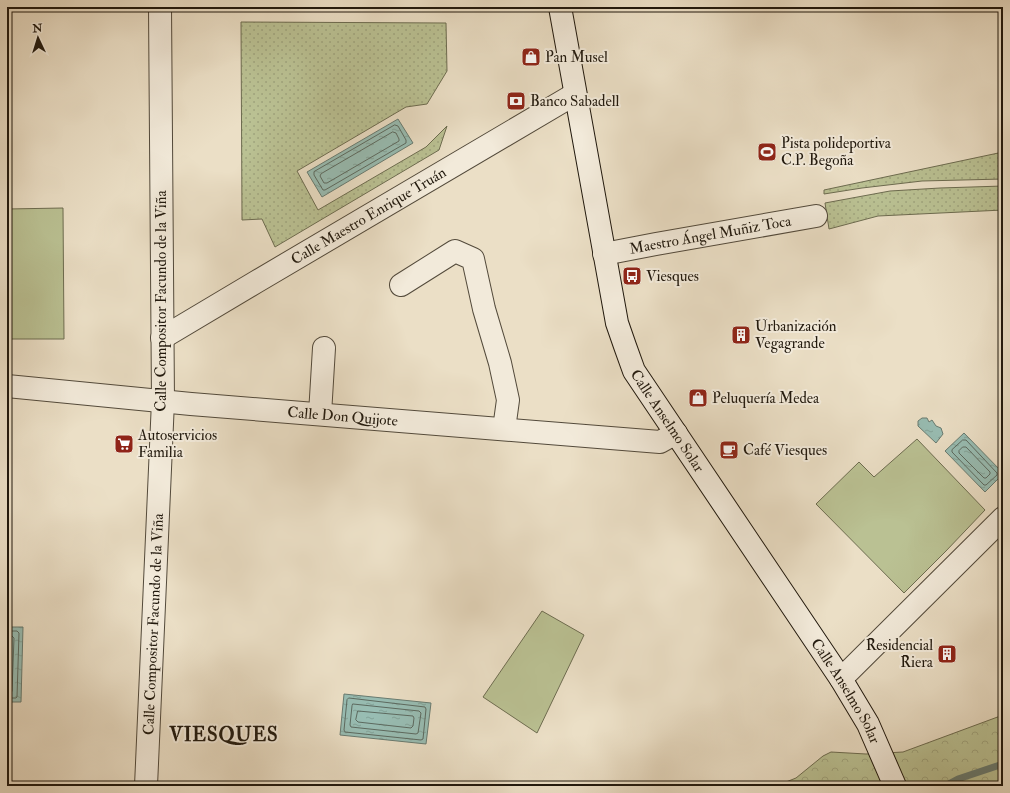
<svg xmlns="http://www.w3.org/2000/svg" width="1010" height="793" font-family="'IM FELL Double Pica',serif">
<defs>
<pattern id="grass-dots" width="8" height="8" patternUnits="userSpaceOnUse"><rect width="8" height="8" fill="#bac193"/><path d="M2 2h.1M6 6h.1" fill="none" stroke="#a0a57e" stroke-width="1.8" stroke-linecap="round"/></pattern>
<pattern id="forest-crowns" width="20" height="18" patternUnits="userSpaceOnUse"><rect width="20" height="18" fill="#bac193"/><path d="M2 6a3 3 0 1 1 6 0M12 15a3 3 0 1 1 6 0" fill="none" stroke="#a0a57e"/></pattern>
<pattern id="water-ripples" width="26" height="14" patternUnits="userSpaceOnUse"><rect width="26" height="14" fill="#98bdb3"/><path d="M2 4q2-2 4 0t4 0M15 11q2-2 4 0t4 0" fill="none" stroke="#83a299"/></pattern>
</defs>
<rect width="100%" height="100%" fill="#ebdfc6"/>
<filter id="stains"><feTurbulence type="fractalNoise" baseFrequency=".005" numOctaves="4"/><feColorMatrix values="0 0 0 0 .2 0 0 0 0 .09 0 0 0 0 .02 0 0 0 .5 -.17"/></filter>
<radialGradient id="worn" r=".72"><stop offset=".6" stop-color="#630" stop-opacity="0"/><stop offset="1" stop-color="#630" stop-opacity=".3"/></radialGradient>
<g fill="url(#grass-dots)" stroke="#6d6c50">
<path d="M241,22L446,23L447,71L427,104L406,107L297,171L318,210L426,147L447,126L439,150L275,247L262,219L242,220Z"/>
<path d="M1003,152V179L922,181L862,188L824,194V190Z"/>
<path d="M1003,186V210L878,216L829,229L825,203L890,191L940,188Z"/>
</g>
<path fill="url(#forest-crowns)" stroke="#6d6c50" d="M1003,715V786H776L796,778L823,756L831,752L866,754L903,752Z"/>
<g fill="#bac193" stroke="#6d6c50">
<path d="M63,208L64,339H7V209Z"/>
<path d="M917,439L985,510L946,551L904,593L816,504L859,462L874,477Z"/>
<path d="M542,611L584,635L537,733L483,697Z"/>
</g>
<g fill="url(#water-ripples)" stroke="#687b71">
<path d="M398,119L413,143L322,197L307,172Z"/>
<path d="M922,418H927L929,422L932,420L936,426L941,428L943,434L936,443L918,426V421Z"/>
<path d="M964,433L1003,473V474L985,492L945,451Z"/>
<path d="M7,627H23L21,702H7Z"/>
<path d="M344,694L431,703L426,744L340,735Z"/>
</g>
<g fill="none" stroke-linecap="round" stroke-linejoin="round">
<g stroke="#5c6a60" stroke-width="1">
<path d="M395,125L398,126L406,140V143L325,190H323L314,175V172Z"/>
<path d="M393,132L396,133L399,139V141L327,183H324L320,176L321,174Z"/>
<path d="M963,440H966L997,473V475L986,485H984L952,452V450Z"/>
<path d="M963,447H966L990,472V474L986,478H984L959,453V451Z"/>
<path d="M7,631H17L19,633L17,697L16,698H7"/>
<path d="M7,636H12L14,638L12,691L11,693H7"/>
<path d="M349,698L425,707L426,709L423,739L421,740L345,732L344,730L347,700Z"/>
<path d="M353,704L419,711L421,713L418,733L416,734L351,727L350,725L352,706Z"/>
<path d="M358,711L413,716L414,718L413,726L411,728L358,722L356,720Z"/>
</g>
<path stroke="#687b71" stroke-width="7" d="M945,786L958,779L1003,764"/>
<defs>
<g id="minor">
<path id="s1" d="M604,254L656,244L816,216"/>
<path d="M401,285L455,251L473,259L484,309L500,363L508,400L504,429"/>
<path id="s2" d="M162,338L256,282L575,94"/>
<path id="s3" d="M7,386L191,404L660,442L676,433"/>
<path d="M320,414L324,348"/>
<path d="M841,679L1003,518"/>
<path id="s4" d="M146,786L163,401L160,7"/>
</g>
<g id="secondary">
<path id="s5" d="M560,7L617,323L625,346L634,371L841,679L868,724L895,786"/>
</g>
</defs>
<use href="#minor" stroke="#534a3b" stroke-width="24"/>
<use href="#secondary" stroke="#20180d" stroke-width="24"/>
<use href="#minor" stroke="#f2eada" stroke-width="22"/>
<use href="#secondary" stroke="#f2eada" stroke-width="22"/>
</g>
<defs>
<symbol id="shop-square" viewBox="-11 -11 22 22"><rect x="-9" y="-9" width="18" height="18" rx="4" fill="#8f2418" stroke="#f2eada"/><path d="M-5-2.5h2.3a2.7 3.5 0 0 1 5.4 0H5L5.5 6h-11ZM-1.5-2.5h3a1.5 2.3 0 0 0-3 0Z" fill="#fff"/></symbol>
<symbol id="bank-square" viewBox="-11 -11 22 22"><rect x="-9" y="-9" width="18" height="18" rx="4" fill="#8f2418" stroke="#f2eada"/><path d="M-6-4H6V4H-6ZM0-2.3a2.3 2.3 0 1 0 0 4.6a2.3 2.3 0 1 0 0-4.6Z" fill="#fff"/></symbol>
<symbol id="stadium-square" viewBox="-11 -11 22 22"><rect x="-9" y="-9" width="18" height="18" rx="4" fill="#8f2418" stroke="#f2eada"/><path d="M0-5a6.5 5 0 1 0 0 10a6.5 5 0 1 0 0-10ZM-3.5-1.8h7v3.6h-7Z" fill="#fff"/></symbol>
<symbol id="bus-square" viewBox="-11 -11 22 22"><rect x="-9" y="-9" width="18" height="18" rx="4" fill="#8f2418" stroke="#f2eada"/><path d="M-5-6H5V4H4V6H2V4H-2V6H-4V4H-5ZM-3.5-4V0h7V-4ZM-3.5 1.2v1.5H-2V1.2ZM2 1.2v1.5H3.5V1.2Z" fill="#fff"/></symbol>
<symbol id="building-square" viewBox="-11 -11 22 22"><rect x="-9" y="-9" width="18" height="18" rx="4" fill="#8f2418" stroke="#f2eada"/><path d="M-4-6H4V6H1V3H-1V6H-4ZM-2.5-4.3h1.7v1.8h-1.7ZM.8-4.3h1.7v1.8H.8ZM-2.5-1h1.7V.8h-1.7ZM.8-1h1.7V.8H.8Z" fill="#fff"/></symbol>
<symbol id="supermarket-square" viewBox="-11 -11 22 22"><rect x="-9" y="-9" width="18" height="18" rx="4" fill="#8f2418" stroke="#f2eada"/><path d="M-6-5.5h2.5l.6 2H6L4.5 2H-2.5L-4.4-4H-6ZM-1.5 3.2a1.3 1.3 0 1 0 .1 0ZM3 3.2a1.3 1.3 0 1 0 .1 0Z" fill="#fff"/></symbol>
<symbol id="cafe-square" viewBox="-11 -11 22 22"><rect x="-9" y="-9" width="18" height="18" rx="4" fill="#8f2418" stroke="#f2eada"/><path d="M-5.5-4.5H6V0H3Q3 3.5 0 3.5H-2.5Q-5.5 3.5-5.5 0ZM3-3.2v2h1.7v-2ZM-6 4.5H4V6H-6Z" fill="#fff"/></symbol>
</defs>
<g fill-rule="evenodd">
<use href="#shop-square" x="520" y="46" width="22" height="22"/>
<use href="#bank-square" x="505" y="90" width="22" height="22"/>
<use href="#stadium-square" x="756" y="141" width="22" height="22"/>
<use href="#bus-square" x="621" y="265" width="22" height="22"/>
<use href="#building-square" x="730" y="324" width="22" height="22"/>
<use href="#shop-square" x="687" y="387" width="22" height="22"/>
<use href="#supermarket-square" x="113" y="433" width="22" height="22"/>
<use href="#cafe-square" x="718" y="439" width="22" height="22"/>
<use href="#building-square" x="936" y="643" width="22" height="22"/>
</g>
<g text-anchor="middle" stroke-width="4" stroke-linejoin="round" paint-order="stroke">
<g font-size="15" fill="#20180d" stroke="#f2eada" text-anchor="start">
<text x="545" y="62">Pan Musel</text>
<text x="530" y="106">Banco Sabadell</text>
<text x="781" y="148">Pista polideportiva<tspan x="781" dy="17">C.P. Begoña</tspan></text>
<text x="646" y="281">Viesques</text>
<text x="755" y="331">Urbanización<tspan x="755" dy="17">Vegagrande</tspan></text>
<text x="712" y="403">Peluquería Medea</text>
<text x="138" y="440">Autoservicios<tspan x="138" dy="17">Familia</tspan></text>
<text x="743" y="455">Café Viesques</text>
<text x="933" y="650" text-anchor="end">Residencial<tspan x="933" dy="17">Riera</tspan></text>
</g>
<g font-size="15" fill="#20180d" stroke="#f2eada">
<text dy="5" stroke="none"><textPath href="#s2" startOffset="240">Calle Maestro Enrique Truán</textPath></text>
<text dy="5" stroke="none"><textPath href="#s1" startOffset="108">Maestro Ángel Muñiz Toca</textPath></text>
<text transform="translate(161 301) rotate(-90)" y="5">Calle Compositor Facundo de la Viña</text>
<text dy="5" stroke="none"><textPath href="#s3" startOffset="337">Calle Don Quijote</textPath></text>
<text dy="5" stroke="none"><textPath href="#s5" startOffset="432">Calle Anselmo Solar</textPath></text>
<text dy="5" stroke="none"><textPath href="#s4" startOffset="162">Calle Compositor Facundo de la Viña</textPath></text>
<text dy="5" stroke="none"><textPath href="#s5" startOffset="756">Calle Anselmo Solar</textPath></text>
</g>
<g font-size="19" font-weight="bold" letter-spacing="1" fill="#20180d" stroke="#f2eada">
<text x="224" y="741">VIESQUES</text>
</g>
</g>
<rect width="1010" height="793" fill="none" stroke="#ebdfc6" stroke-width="24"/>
<rect x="8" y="8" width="994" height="777" fill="none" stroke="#20180d" stroke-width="2"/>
<rect x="12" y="12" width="986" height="769" fill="none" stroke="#20180d"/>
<g transform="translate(38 38) rotate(356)" stroke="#f2eada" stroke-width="3" paint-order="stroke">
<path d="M0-3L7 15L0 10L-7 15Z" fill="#20180d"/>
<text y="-6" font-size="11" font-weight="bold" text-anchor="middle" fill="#20180d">N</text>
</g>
<rect width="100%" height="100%" filter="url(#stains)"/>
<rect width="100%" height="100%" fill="url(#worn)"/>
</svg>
